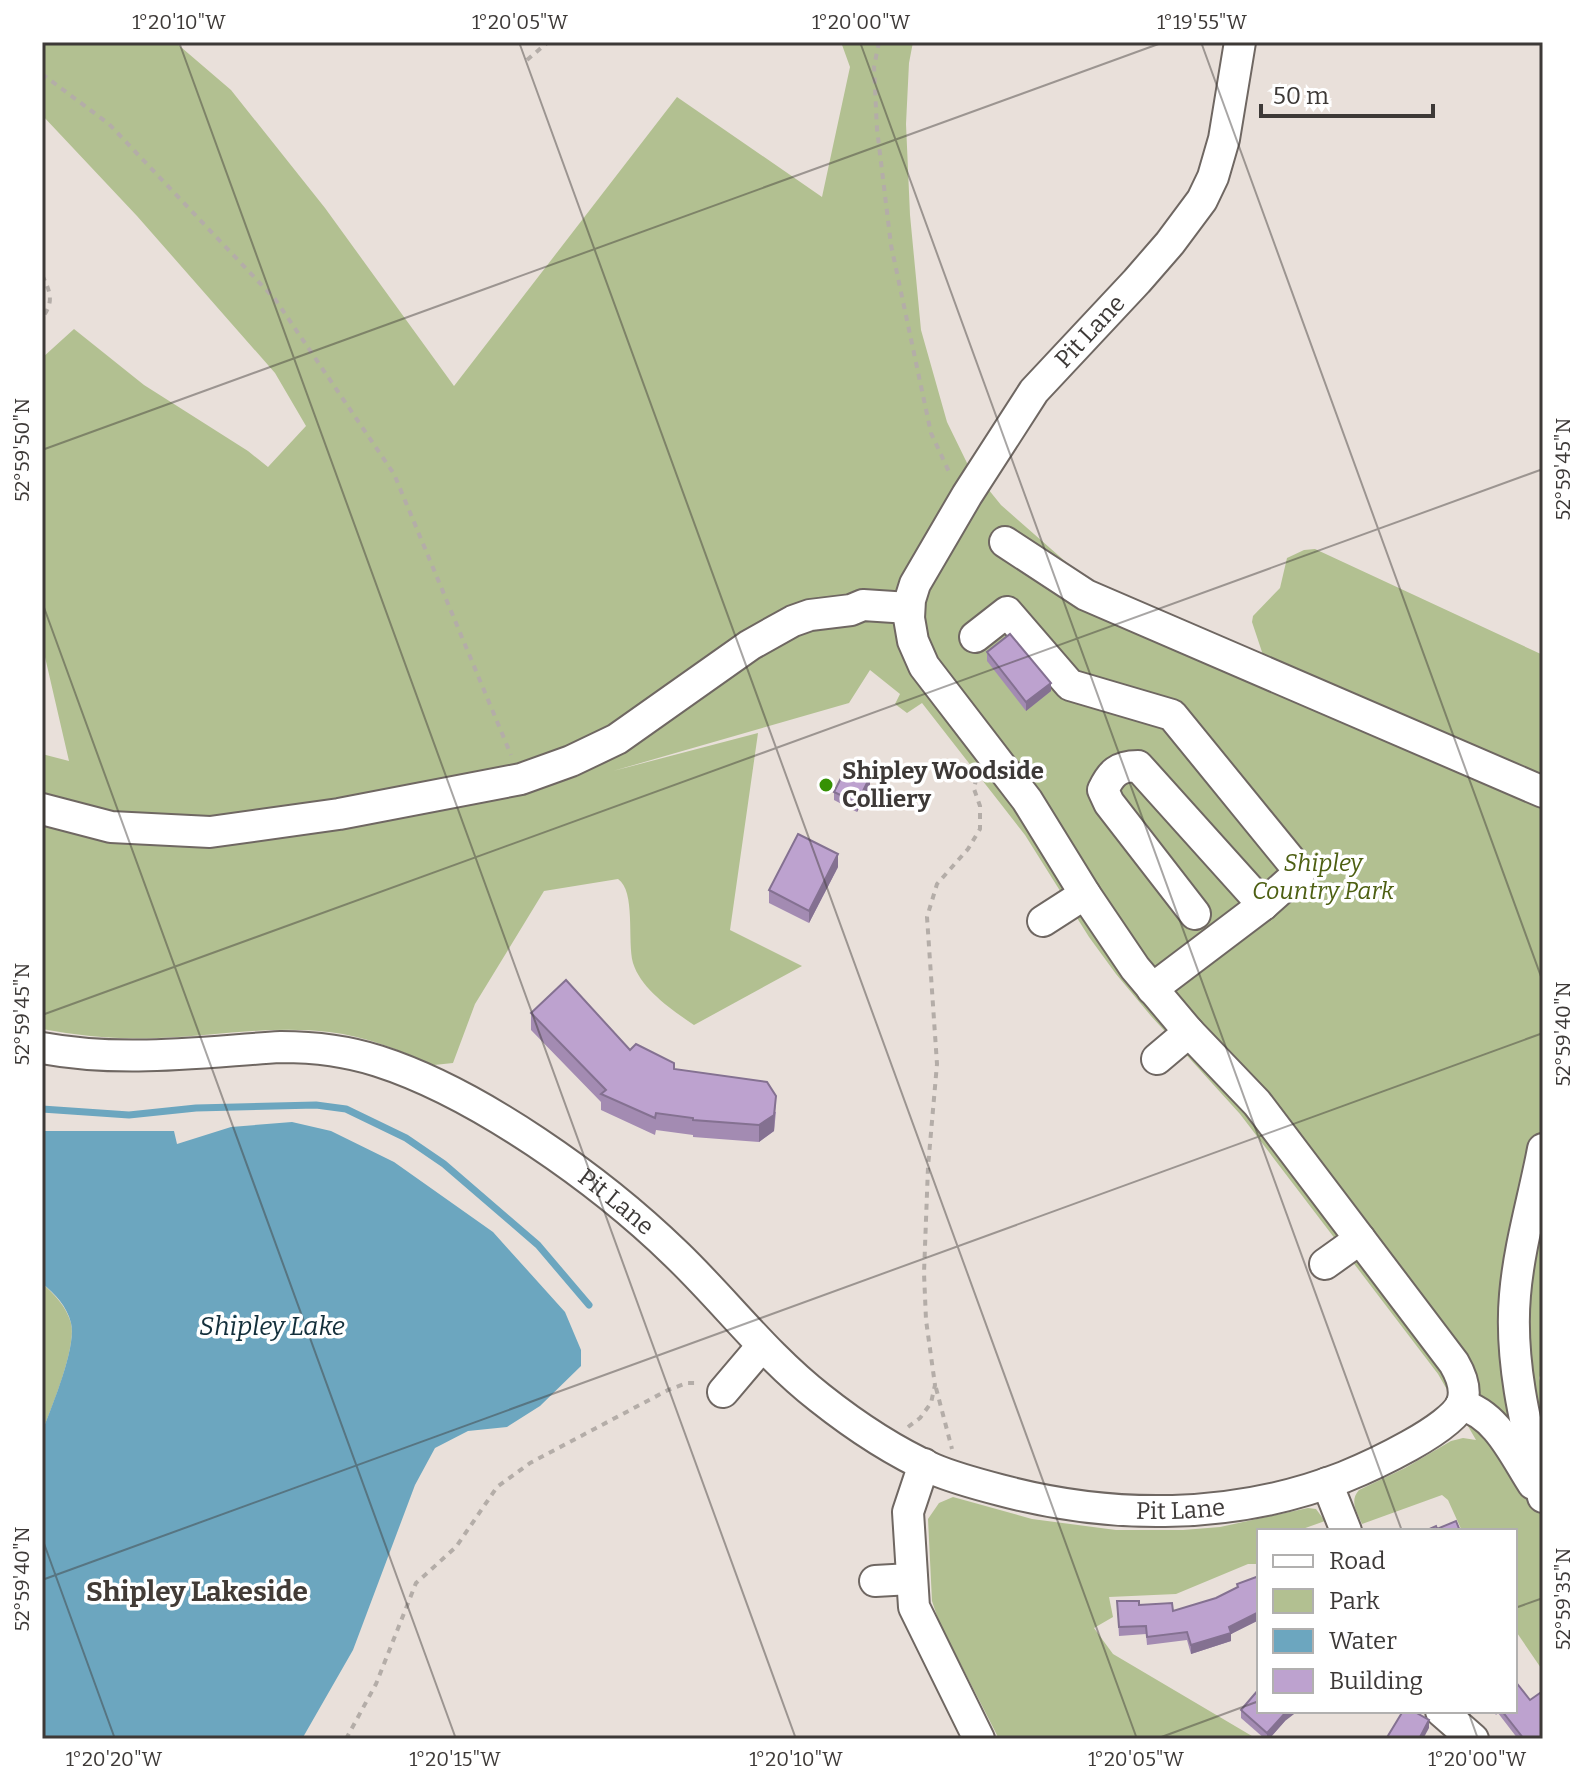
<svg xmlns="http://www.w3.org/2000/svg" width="1585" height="1781" font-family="Bitter,serif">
<rect width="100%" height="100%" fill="#e9e0da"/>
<g fill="#b2c091">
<path d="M42,42H175L231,90L325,208L454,386L677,97L822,197L850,67L841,42H913L909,63L906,124L910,215L921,330L947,422L967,463L1001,505L1091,584L1266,664L1252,622L1253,616L1280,588L1287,558L1304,550L1315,549L1543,655V1368L1539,1378L1543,1390V1671L1515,1630V1531H1462L1448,1500L1442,1495L1362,1524C1357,1512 1349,1501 1359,1490L1405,1468L1451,1441L1463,1438L1476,1440L1438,1374L1240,1114L1151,1016L1116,974L1089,937L1025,835L922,703L907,713L895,704L900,694L870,670L849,703L613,771L758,733L730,930L802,966L694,1025C672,1010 641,989 633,963C627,941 636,891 618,879L544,891L475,1004L453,1063L434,1065C401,1051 366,1036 329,1032C272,1025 215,1036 158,1038C119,1040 81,1036 42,1029V754L69,761L42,644V358L74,329L144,385L248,451L268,467L306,426L275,373L137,216L42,115Z"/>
<path d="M42,1283C55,1295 66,1306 71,1323C77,1347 51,1409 42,1432Z"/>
<path d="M953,1497L1032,1519L1116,1530H1183L1220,1527L1308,1508L1316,1509L1325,1521L1297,1531H1259V1564H1248L1176,1594L1109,1597L1113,1617L1094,1628L1113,1654L1257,1739H999L939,1622L932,1601L928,1519L939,1503Z"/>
</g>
<path fill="#6ca6bf" d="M292,1122L331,1131L394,1162L493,1232L565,1312L581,1350V1366L540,1406L507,1427L468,1431L435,1448L415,1485L353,1650L302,1739H42V1432C51,1408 77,1347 71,1323C67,1306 55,1294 42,1283V1131H174L177,1144L231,1127Z"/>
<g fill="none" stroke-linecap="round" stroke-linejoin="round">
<path stroke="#6ca6bf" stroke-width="7" d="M42,1109L129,1115L196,1108L316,1105L346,1109L406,1138L444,1164L538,1245L589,1305"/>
<defs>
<g id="minor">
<path d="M1005,542L1086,595L1543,792"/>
<path d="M975,637L1007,612L1070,685L1172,715L1300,872L1263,905L1152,989"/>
<path d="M42,809L111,827L210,832L339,814L521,779L571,761L617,739L750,645L793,621L810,615L851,610L863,605L909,608"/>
<path d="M1195,914L1109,803L1103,790C1111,773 1118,766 1138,766L1263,905"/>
<path d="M1043,921L1085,894"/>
<path id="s1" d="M42,1048C123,1063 200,1052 281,1047C313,1047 347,1051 378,1061C478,1093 601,1181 676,1254C725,1301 766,1356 820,1398C854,1425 893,1451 933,1469C954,1478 977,1484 1000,1490C1112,1520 1234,1520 1344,1477C1371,1466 1452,1429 1462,1403C1467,1389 1461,1375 1454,1363L1257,1103L1189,1032L1135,968L1085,894L1027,800L924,666L913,641L909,618L910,600L915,584L967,495L1034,391L1137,281L1170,243L1202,200L1213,177L1224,139L1240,42"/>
<path d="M1157,1059L1189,1032"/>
<path d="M1543,1149C1534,1197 1519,1246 1515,1295C1509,1363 1527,1431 1543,1497"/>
<path d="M1325,1264L1360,1239"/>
<path d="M723,1392L762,1346"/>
<path d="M1461,1405C1497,1414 1514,1455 1533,1484"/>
<path d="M924,1464L908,1512L914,1607L979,1739"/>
<path d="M1327,1483L1346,1531"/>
<path d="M875,1581L911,1579"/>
<path d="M1441,1711L1473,1739"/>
</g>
</defs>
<use href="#minor" stroke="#6f6762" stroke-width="34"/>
<g stroke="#b4ada8" stroke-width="4" stroke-dasharray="6 6" stroke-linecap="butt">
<path d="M879,42L874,67L877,129L891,245L931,433L950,474"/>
<path d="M527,60L548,42"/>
<path d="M42,74L109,124L275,299L394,474L511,755"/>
<path d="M42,275C51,293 54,302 42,318"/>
<path d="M936,1388L952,1449"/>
<path d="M908,1427L920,1418L931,1403L935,1385L926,1320L924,1273L928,1167L937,1064L927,917L937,884L968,849L980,829V806L974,789L977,775"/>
<path d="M346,1739L376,1684L416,1583L456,1547L497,1487L530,1463L668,1390L687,1383H698"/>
</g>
<use href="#minor" stroke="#fff" stroke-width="30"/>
</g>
<g fill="#a38bb2">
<path d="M987,652L1051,691L1026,711L987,661Z"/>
<path d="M870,786L857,812L834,800V792Z"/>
<path d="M838,867L809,923L769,903V890Z"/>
<path d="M531,1013L630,1050L776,1112L774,1131L759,1142L693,1137V1135L656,1130L655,1135L601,1110V1102L531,1030Z"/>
<path d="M1259,1576V1620L1231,1634V1641L1191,1654L1187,1640L1147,1645L1146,1634L1119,1636L1117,1601L1173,1611L1216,1598L1237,1587V1584Z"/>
<path d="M1241,1710L1285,1721L1269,1739H1265L1241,1718Z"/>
<path d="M1493,1711H1515L1543,1739H1518L1498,1713L1496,1715Z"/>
</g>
<g fill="#847191">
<path d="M1051,683V691L1026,711V702Z"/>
<path d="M870,777V786L857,812V803Z"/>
<path d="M838,854V867L809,923V911Z"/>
<path d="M776,1096L774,1131L759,1142V1125Z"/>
<path d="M1259,1612V1620L1231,1634V1641L1191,1654V1645Z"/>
<path d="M1287,1711H1298L1285,1721L1269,1739H1267V1733Z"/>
<path d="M1429,1720V1728L1423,1739H1419Z"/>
</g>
<g fill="#bda2cf" stroke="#847191" stroke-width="2">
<path d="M1010,634L1051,683L1026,702L987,652Z"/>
<path d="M847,766L870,777L857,803L834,792Z"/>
<path d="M798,834L838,854L809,911L769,890Z"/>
<path d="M566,980L630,1050L636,1044L674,1063V1069L767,1082L776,1096L774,1115L759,1125L693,1120V1118L656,1113L655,1118L601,1094L606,1090L531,1013Z"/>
<path d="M1456,1521L1460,1531H1425L1436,1526L1437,1529Z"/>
<path d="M1259,1576V1612L1229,1627L1231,1633L1191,1645L1187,1632L1147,1637L1146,1626L1119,1627L1117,1601H1139V1605L1172,1603L1173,1611L1216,1598L1238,1587L1237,1584Z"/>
<path d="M1515,1681L1530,1700L1543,1691V1739H1524L1502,1711H1515Z"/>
<path d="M1259,1689V1711H1287L1267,1733L1241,1710Z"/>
<path d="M1403,1711H1413L1429,1720L1419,1739H1386Z"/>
</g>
<path fill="none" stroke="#3d3937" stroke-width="2" stroke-opacity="0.45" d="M179,42L796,1739M519,42L1137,1739M860,42L1402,1531M1201,42L1543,982M1541,42L1543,46M42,450L1164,42M42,602L456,1739M42,1015L1543,469M42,1538L115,1739M42,1580L1543,1033M1515,1608L1543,1598M1468,1711L1478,1739M1156,1739L1259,1701"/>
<circle fill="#369104" stroke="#fff" stroke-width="3" cx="826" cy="785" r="8"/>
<g text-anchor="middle" stroke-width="7" stroke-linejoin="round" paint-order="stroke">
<g font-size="24" fill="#3d3937" stroke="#fff">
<text dy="8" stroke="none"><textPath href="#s1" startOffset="2908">Pit Lane</textPath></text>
<text dy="8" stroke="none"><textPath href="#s1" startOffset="616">Pit Lane</textPath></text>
<text dy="8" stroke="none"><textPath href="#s1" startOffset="1286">Pit Lane</textPath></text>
</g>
<g font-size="24" font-weight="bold" fill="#3d3937" stroke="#fff" text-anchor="start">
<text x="842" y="779">Shipley Woodside<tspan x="842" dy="28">Colliery</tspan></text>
</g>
<g font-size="24" font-style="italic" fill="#4d5f12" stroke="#fff">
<text x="1323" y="871">Shipley<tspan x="1323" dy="28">Country Park</tspan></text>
</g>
<g font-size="26" font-style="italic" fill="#132f3b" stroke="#fff">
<text x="272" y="1335">Shipley Lake</text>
</g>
<g font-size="28" font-weight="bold" fill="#423b36" stroke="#fff">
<text x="197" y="1601">Shipley Lakeside</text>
</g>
</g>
<rect width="1585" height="1781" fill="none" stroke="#ffffff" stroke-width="88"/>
<rect x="1257" y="1529" width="260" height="184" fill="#ffffff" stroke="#b1b0af" stroke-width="2"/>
<rect x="1273" y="1555" width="40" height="12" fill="#ffffff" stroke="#b1b0af" stroke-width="2"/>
<text x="1329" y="1569" font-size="24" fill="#3d3937">Road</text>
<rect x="1273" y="1589" width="40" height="24" fill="#b2c091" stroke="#b1b0af" stroke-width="2"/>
<text x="1329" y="1609" font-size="24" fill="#3d3937">Park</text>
<rect x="1273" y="1629" width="40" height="24" fill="#6ca6bf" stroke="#b1b0af" stroke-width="2"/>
<text x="1329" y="1649" font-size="24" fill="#3d3937">Water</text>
<rect x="1273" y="1669" width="40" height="24" fill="#bda2cf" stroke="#b1b0af" stroke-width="2"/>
<text x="1329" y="1689" font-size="24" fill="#3d3937">Building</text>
<path d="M1261 104v12h172v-12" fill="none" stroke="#3d3937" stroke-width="4"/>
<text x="1273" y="104" font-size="24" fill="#3d3937" stroke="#ffffff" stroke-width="6" paint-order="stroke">50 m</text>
<rect x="44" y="44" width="1497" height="1693" fill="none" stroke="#3d3937" stroke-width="3"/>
<g font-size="20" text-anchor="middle" fill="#3d3937">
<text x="179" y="29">1°20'10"W</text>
<text x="520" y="29">1°20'05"W</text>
<text x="861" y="29">1°20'00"W</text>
<text x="1202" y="29">1°19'55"W</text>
<text transform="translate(22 450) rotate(-90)" y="7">52°59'50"N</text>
<text transform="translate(1563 469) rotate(-90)" y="7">52°59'45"N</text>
<text transform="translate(22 1014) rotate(-90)" y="7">52°59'45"N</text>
<text transform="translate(1563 1034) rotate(-90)" y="7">52°59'40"N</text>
<text transform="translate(22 1579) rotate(-90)" y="7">52°59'40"N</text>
<text transform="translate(1563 1599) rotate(-90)" y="7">52°59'35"N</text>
<text x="114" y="1766">1°20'20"W</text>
<text x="455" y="1766">1°20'15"W</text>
<text x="796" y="1766">1°20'10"W</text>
<text x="1136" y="1766">1°20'05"W</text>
<text x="1477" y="1766">1°20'00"W</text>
</g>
</svg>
